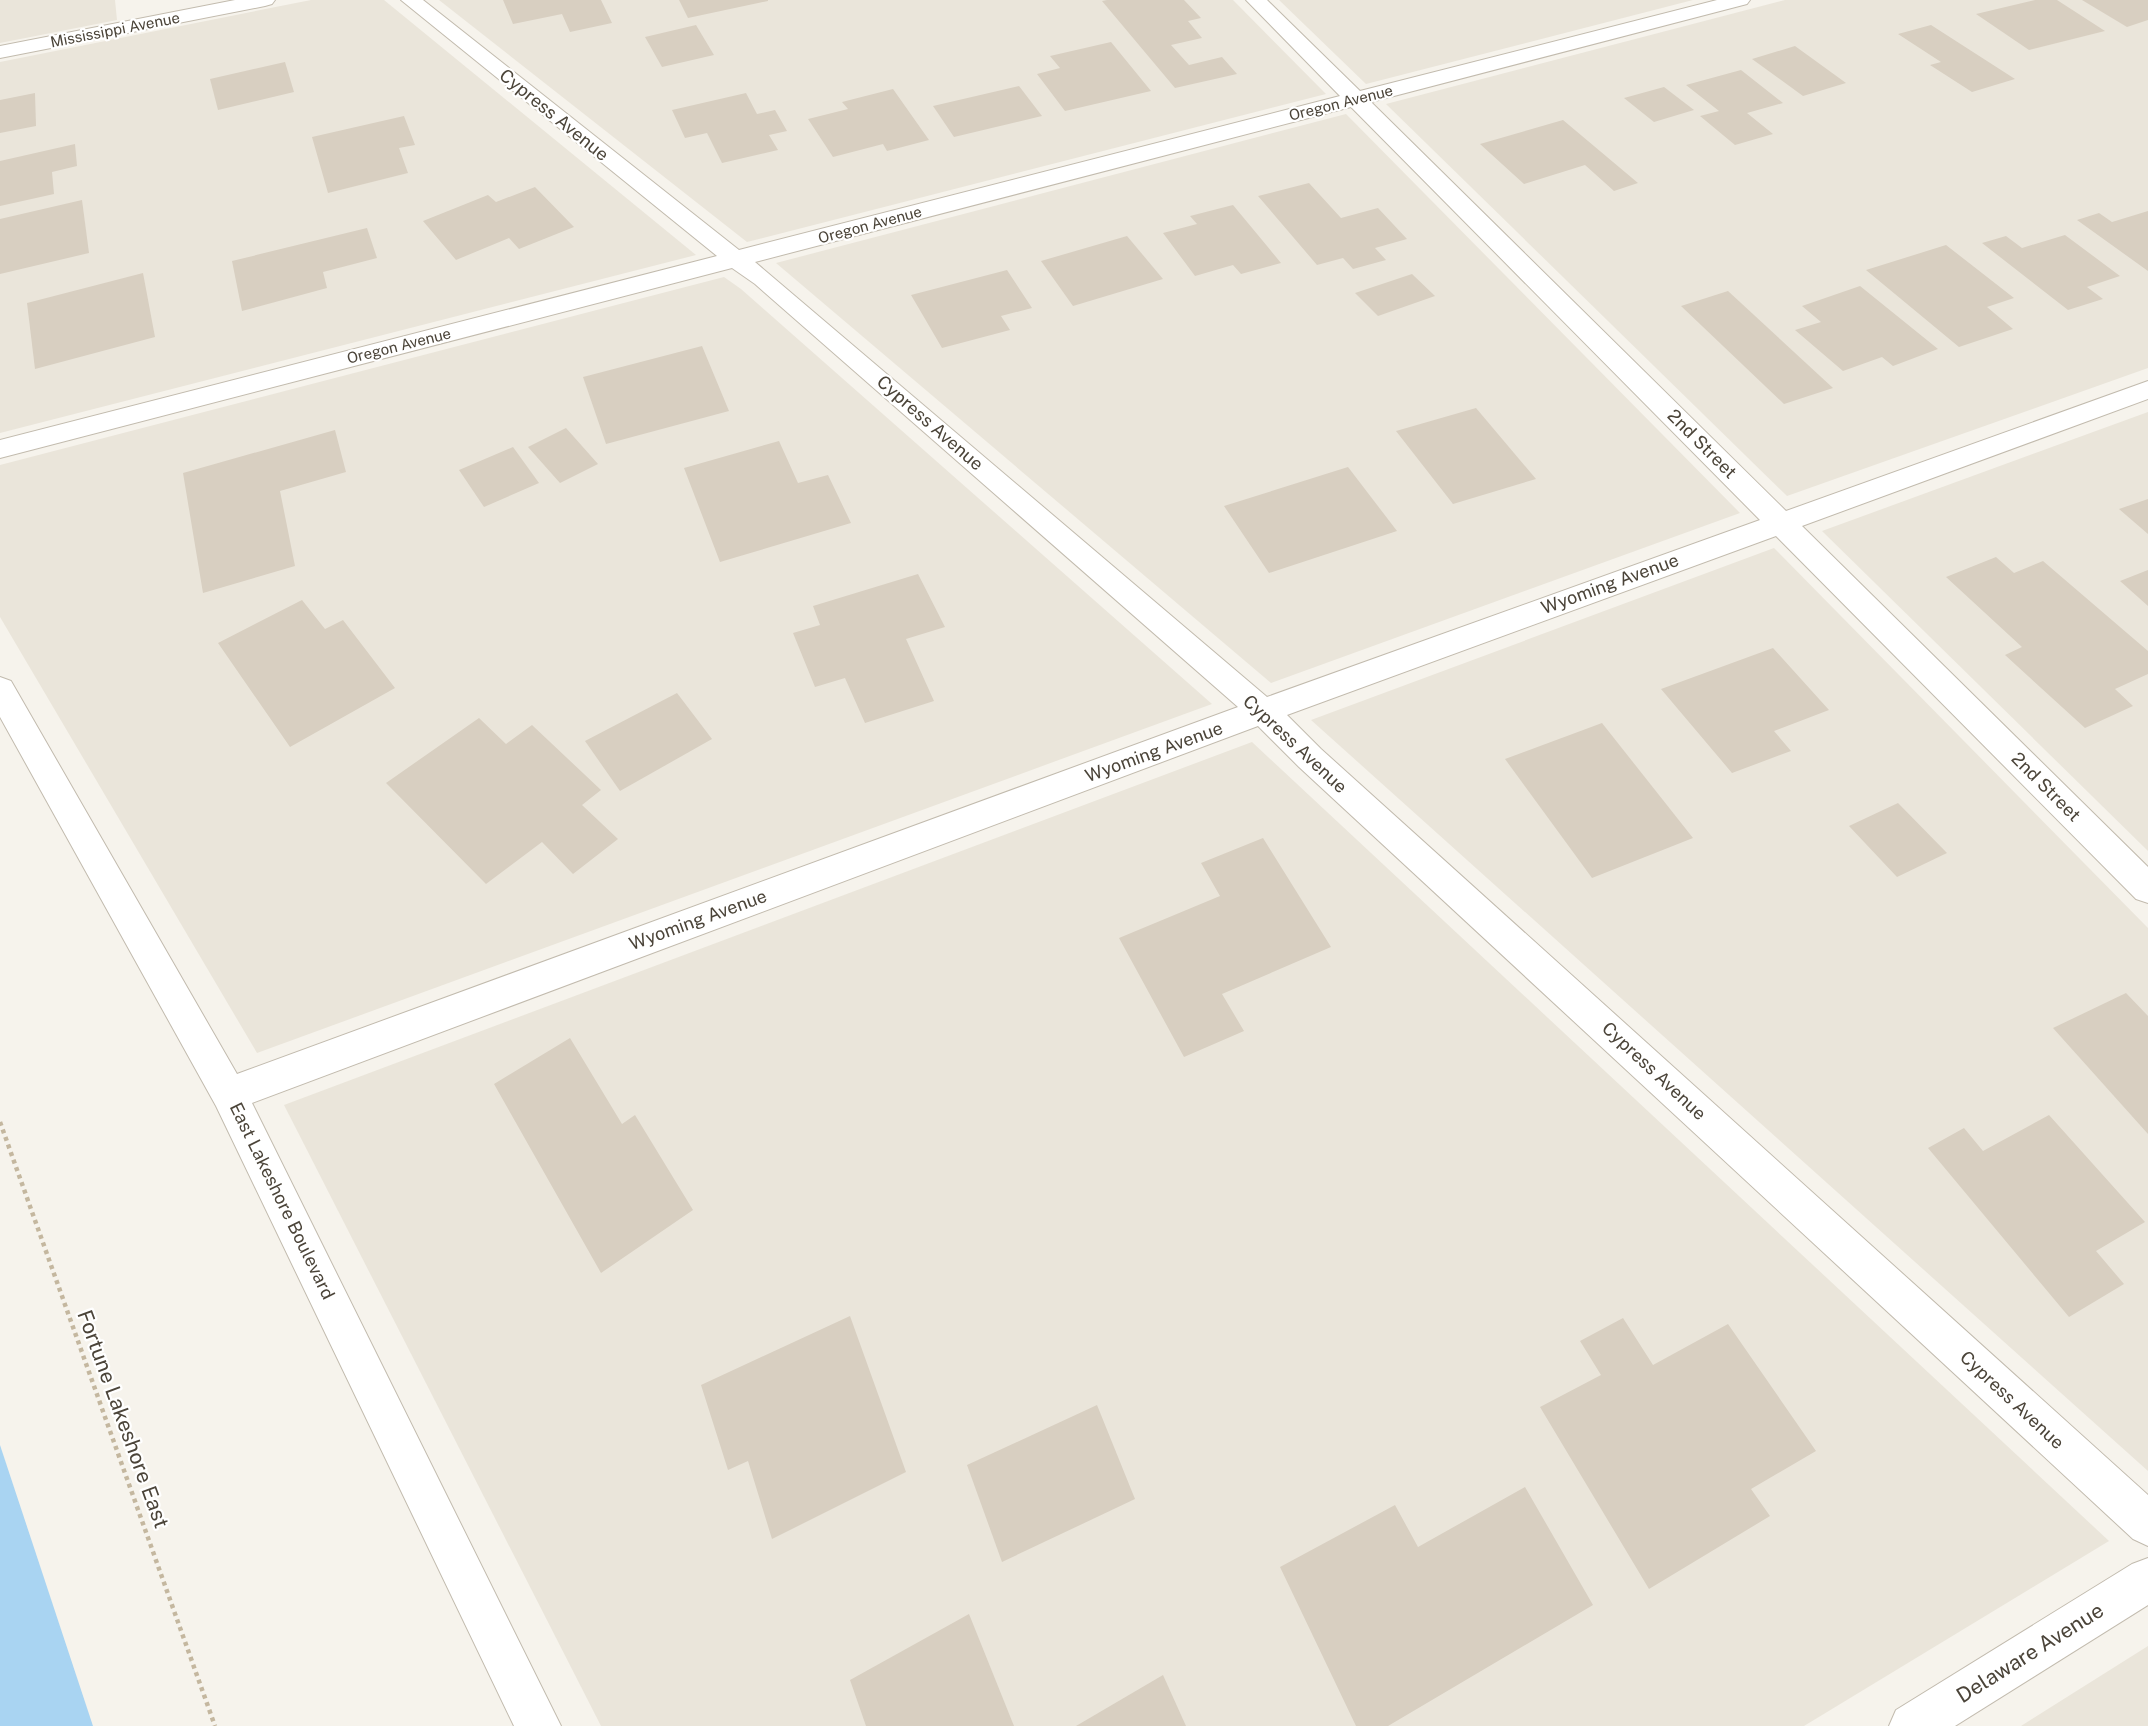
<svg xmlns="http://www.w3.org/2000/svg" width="2148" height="1726" font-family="'Public Sans',sans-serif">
<rect width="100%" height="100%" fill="#f6f3ec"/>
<g fill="#eae5da">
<path d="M0,0H115L117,20L0,43Z"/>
<path d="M311,0H384L696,255L0,433V62Z"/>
<path d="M439,0H1233L1326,94L747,242Z"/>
<path d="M1279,0H1693L1366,84Z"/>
<path d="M1785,0H2148V368L1787,496L1386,104Z"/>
<path d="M1346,114L1740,513L1271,683L776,263Z"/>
<path d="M724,277L741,289L1212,704L257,1053L0,617V465Z"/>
<path d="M2148,412V851L1822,531Z"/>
<path d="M1774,548L2148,928V1471L1311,720Z"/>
<path d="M1252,742L2109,1541L1804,1726H601L284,1105Z"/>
<path d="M2148,1646V1726H2021Z"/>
</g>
<path fill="#a9d4f2" d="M0,1445L93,1726H0Z"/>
<g fill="#d8cfc1">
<path d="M503,0H601L612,23L570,32L562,14L513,24Z"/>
<path d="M679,0H768V1L688,18Z"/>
<path d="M1107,0H1184L1201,18L1188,21L1202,38L1171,45L1189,65L1222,57L1237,74L1175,88L1102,1Z"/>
<path d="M2035,0H2057L2105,31L2029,50L1976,14Z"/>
<path d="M2082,0H2148V20L2127,27Z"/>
<path d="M696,25L714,55L662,67L645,37Z"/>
<path d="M1931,25L2015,79L1972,92L1930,65L1941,62L1898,34Z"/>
<path d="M1111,42L1151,91L1065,111L1037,74L1060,68L1050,56Z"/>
<path d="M1795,46L1846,83L1803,96L1752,59Z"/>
<path d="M285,62L294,92L218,110L210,79Z"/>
<path d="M1741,70L1783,103L1747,113L1773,134L1735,145L1700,116L1719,111L1686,85Z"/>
<path d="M1019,86L1042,116L954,137L933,106Z"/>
<path d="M1664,87L1694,110L1654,122L1624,98Z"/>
<path d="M893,89L929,140L887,151L883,144L833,157L808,119L848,109L842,102Z"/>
<path d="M35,93L36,126L0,133V100Z"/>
<path d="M746,93L757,114L775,110L787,131L769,135L778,150L722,163L707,133L685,138L672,110Z"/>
<path d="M404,116L415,145L399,148L408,173L328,193L312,137Z"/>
<path d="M1563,120L1638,183L1614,191L1585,165L1524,184L1480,144Z"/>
<path d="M75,144L77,166L52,172L54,194L0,206V161Z"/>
<path d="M1309,183L1341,218L1378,208L1407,239L1375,248L1386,260L1353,269L1343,258L1317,265L1258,196Z"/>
<path d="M535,187L574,227L519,249L509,238L456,260L423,221L488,195L496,202Z"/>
<path d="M82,200L89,253L0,274V219Z"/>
<path d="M1233,205L1281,263L1241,274L1233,265L1195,276L1163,233L1197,224L1190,216Z"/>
<path d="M2148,211V271L2077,220L2099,213L2112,222Z"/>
<path d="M367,228L377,258L323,272L327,288L242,311L232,261Z"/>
<path d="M2065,235L2120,276L2087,287L2103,299L2068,310L1982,243L2006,236L2022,248Z"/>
<path d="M1127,236L1163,279L1073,306L1041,261Z"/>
<path d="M1946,245L2014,298L1987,307L2013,329L1959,347L1866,270Z"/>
<path d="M1007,270L1032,308L1001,316L1010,330L942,348L911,295Z"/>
<path d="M143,273L155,337L35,369L27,303Z"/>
<path d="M1412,274L1435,296L1378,316L1355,293Z"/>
<path d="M1860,286L1938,349L1893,366L1882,357L1843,371L1795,330L1821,322L1802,306Z"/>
<path d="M1728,291L1833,388L1784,404L1681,306Z"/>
<path d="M702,346L729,411L606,444L583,377Z"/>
<path d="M1476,408L1536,479L1453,504L1396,431Z"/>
<path d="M566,428L598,464L560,483L528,447Z"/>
<path d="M335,430L346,472L280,491L295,566L203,593L183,473Z"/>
<path d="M779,441L798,483L828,475L851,523L720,562L684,468Z"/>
<path d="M513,447L539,483L484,507L459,470Z"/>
<path d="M1348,467L1397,531L1269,573L1224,506Z"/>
<path d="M2148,499V534L2119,509Z"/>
<path d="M1996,557L2014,573L2043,561L2148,651V674L2115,689L2133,706L2085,728L2005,655L2022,647L1946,577Z"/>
<path d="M2148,570V606L2120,581Z"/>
<path d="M918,574L945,627L906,639L934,701L865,723L845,678L815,687L793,633L820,625L813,606Z"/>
<path d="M302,600L325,629L343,620L395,688L290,747L218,643Z"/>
<path d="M1773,648L1829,710L1774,731L1791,751L1732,773L1661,689Z"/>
<path d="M677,693L712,739L620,791L585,741Z"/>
<path d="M479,718L506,744L532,725L601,790L582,805L618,839L573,874L542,842L486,884L386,783Z"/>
<path d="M1602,723L1693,838L1592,878L1505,759Z"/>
<path d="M1898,803L1947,853L1897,877L1849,826Z"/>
<path d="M1263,838L1331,947L1222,994L1244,1031L1184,1057L1119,938L1220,896L1201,863Z"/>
<path d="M2126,993L2148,1016V1134L2053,1028Z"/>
<path d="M570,1038L622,1124L635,1115L693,1210L601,1273L494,1084Z"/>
<path d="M2049,1115L2145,1222L2096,1251L2124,1284L2069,1317L1928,1148L1964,1128L1983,1151Z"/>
<path d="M850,1316L906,1472L772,1539L748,1461L728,1470L701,1385Z"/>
<path d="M1623,1318L1653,1365L1728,1324L1816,1451L1751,1489L1770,1516L1649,1589L1540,1407L1601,1375L1580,1341Z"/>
<path d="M1097,1405L1135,1499L1002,1562L967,1465Z"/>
<path d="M1525,1487L1593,1605L1388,1726H1356L1280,1567L1395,1505L1418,1547Z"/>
<path d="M969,1614L1014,1726H866L850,1680Z"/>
<path d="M1163,1675L1186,1726H1076Z"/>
</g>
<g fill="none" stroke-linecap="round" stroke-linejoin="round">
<defs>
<g id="minor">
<path d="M235,0H275L272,4L265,6L0,58V46Z"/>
<path d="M401,0H423L739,250L1340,96L1246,0H1267L1360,91L1717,0H1750L1747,4L1371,102L1786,511L2148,381V399L1802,526L2148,867V903L2136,899L1776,536L1287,715L1321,749L2148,1495V1546L2133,1539L1299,767L1258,726L252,1103L561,1726H514L216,1106L0,717V677L11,681L237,1074L1238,707L755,284L732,268L0,458V440L717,256ZM1351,107L1760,520L1267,697L755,262Z"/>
<path d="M2148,1558V1605L1955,1726H1889L1896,1710L2132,1564Z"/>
</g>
</defs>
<use href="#minor" stroke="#c2bbae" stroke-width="2"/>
<path stroke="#c4b79f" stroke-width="4.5" stroke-dasharray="4 4" stroke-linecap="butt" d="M0,1122L215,1726"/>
<use href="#minor" fill="#fff" fill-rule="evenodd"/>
</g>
<g text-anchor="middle" stroke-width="4.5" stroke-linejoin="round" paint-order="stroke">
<g font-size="15" fill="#4b4439" stroke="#fff">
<text transform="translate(115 30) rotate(-11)" y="5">Mississippi Avenue</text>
<text transform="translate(1341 103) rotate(-14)" y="5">Oregon Avenue</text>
<text transform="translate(870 225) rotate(-15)" y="5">Oregon Avenue</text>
<text transform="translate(399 346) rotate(-14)" y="5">Oregon Avenue</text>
</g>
<g font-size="18" fill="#4b4439" stroke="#fff">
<text transform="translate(554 115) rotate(39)" y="6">Cypress Avenue</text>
<text transform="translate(930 423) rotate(41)" y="6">Cypress Avenue</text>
<text transform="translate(1702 444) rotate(45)" y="6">2nd Street</text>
<text transform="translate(1610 584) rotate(-20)" y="6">Wyoming Avenue</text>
<text transform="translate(1295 744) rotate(43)" y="6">Cypress Avenue</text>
<text transform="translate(1154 752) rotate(-20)" y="6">Wyoming Avenue</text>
<text transform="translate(2046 787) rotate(45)" y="6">2nd Street</text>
<text transform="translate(698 920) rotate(-20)" y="6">Wyoming Avenue</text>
<text transform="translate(1654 1071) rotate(43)" y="6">Cypress Avenue</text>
<text transform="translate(282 1201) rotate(64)" y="6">East Lakeshore Boulevard</text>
<text transform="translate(2012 1400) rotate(43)" y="6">Cypress Avenue</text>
</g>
<g font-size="21" fill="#4b4439" stroke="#fff">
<text transform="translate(123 1419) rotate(70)" y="7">Fortune Lakeshore East</text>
<text transform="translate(2030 1653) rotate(-32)" y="7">Delaware Avenue</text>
</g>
</g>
</svg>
